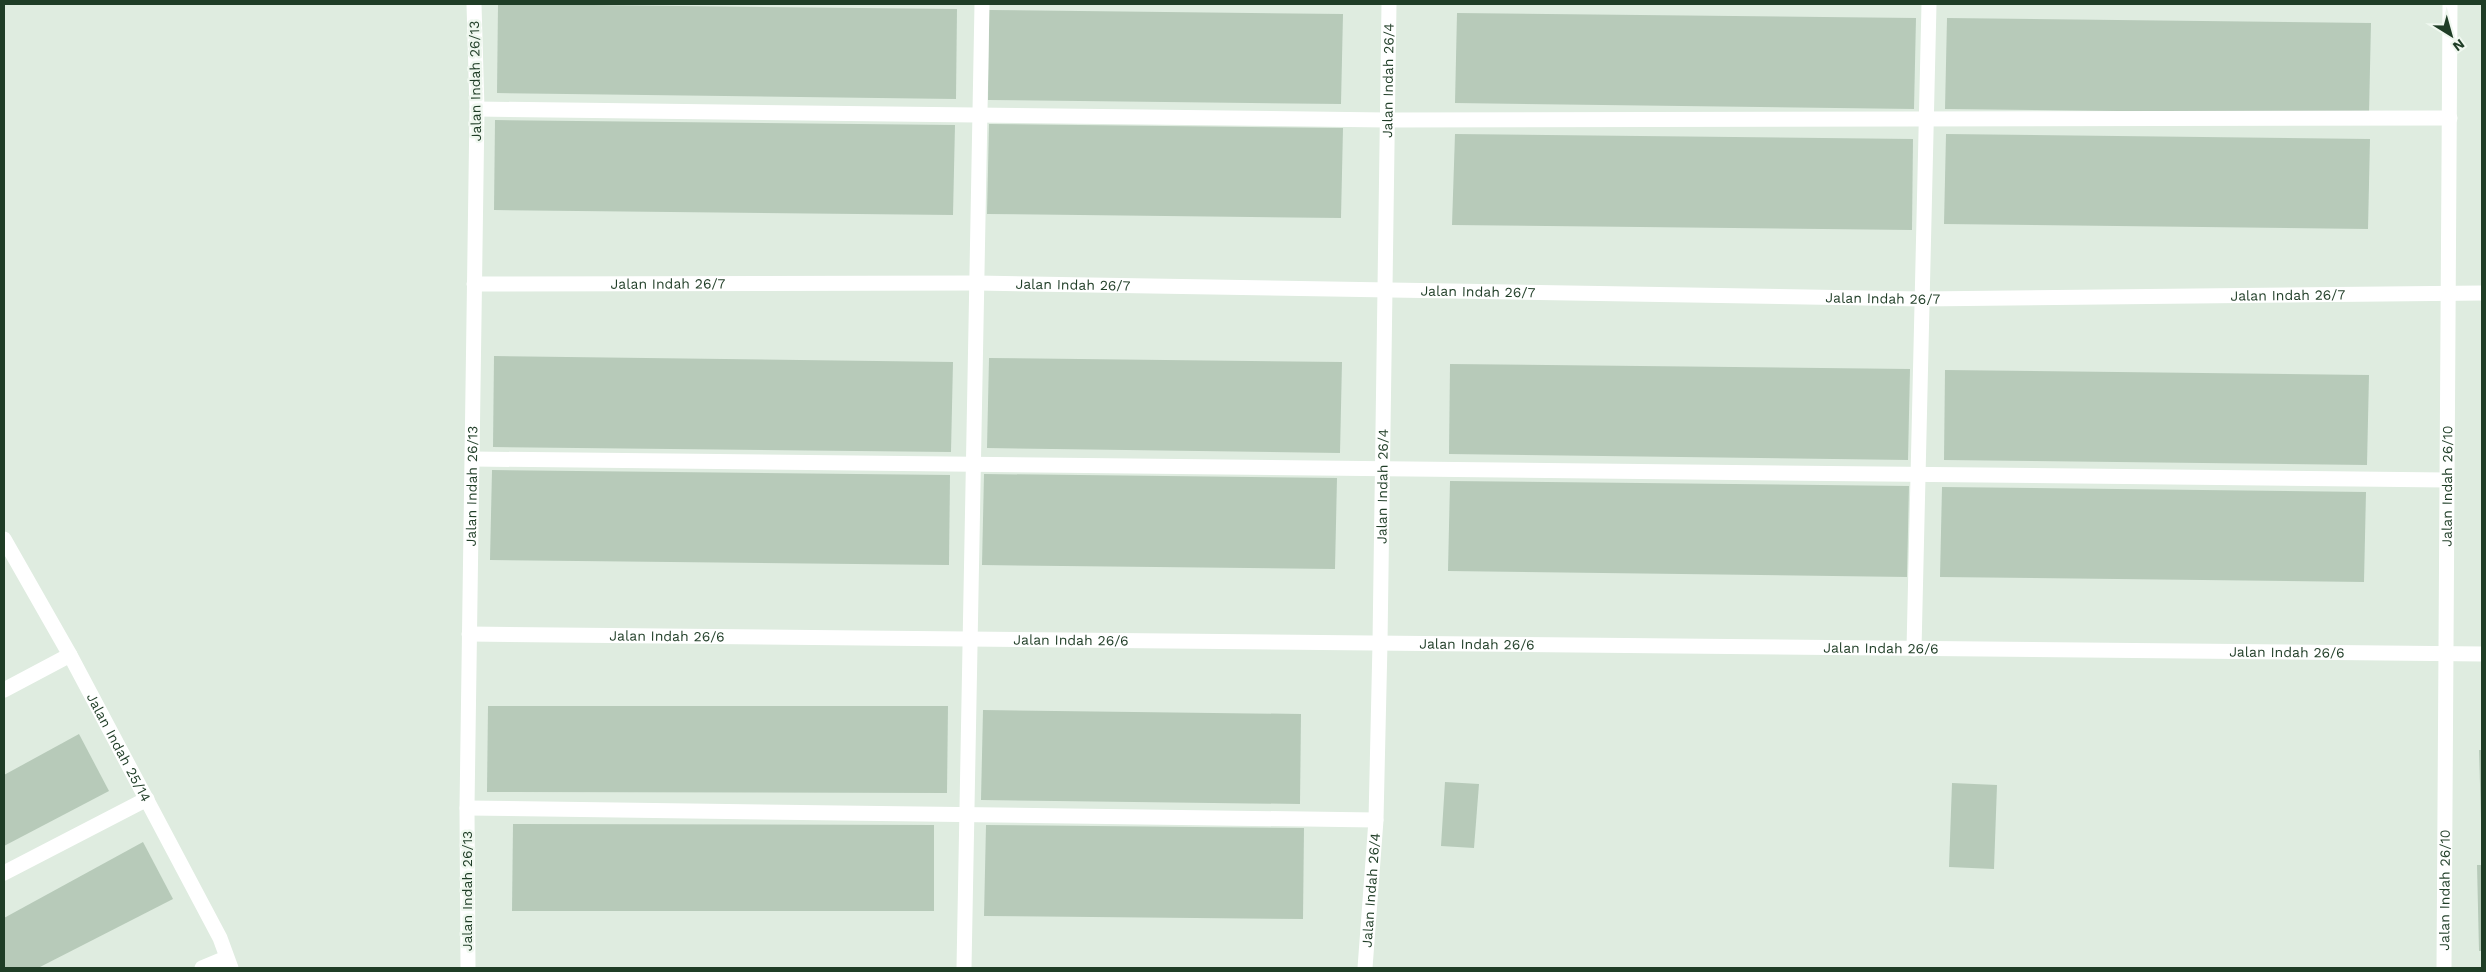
<svg xmlns="http://www.w3.org/2000/svg" width="2486" height="972" font-family="'Work Sans',sans-serif">
<rect width="100%" height="100%" fill="#dfece0"/>
<g fill="#b7cab9">
<path d="M498,4L957,9L956,99L497,93Z"/>
<path d="M989,10L1343,14L1341,104L988,100Z"/>
<path d="M1457,13L1916,18L1914,109L1455,103Z"/>
<path d="M1947,18L2371,23L2369,114L1945,109Z"/>
<path d="M495,120L955,125L953,215L494,210Z"/>
<path d="M989,124L1343,128L1341,218L987,214Z"/>
<path d="M1455,134L1913,139L1912,230L1452,225Z"/>
<path d="M1946,134L2370,139L2368,229L1944,224Z"/>
<path d="M494,356L953,362L951,452L493,447Z"/>
<path d="M989,358L1342,362L1340,453L987,448Z"/>
<path d="M1450,364L1910,369L1908,460L1449,454Z"/>
<path d="M1945,370L2369,375L2367,465L1944,460Z"/>
<path d="M492,470L950,475L949,565L490,560Z"/>
<path d="M984,474L1337,478L1335,569L982,565Z"/>
<path d="M1450,481L1909,486L1907,577L1448,571Z"/>
<path d="M1942,487L2366,492L2364,582L1940,577Z"/>
<path d="M488,706H948L947,793L487,792Z"/>
<path d="M983,710L1301,714L1300,804L981,800Z"/>
<path d="M79,734L109,791L4,846V775Z"/>
<path d="M2479,750H2482V819H2481Z"/>
<path d="M1445,782L1479,784L1474,848L1441,846Z"/>
<path d="M1952,783L1997,785L1994,869L1949,867Z"/>
<path d="M513,824L934,825V911H512Z"/>
<path d="M986,825L1304,828L1303,919L984,916Z"/>
<path d="M143,842L173,899L38,968H4V918Z"/>
<path d="M2477,865H2482V951H2479Z"/>
</g>
<g fill="none" stroke-linecap="round" stroke-linejoin="round">
<g stroke="#fff" stroke-width="15">
<path d="M477,109L1387,120L2450,118"/>
<path d="M473,459L2447,480"/>
<path d="M1914,649L1929,4"/>
<path d="M467,808L1376,820"/>
<path d="M4,873L147,799"/>
<path d="M964,968L982,4"/>
</g>
<g stroke="#fff" stroke-width="15">
<path id="s1" d="M474,284L977,283L1921,299L2482,293"/>
<path id="s2" d="M4,539L70,655L220,938L231,968"/>
<path id="s3" d="M469,634L2482,654"/>
<path d="M4,690L70,655"/>
<path d="M202,968L226,958"/>
<path id="s4" d="M468,968L467,808L477,109L474,4"/>
<path id="s5" d="M1365,968L1376,820L1380,643L1389,4"/>
<path id="s6" d="M2444,968L2450,4"/>
</g>
</g>
<g text-anchor="middle" stroke-width="5" stroke-linejoin="round" paint-order="stroke">
<g font-size="14" fill="#1f3d26" stroke="#f0f8f0">
<text transform="translate(475 81) rotate(-91)" y="5">Jalan Indah 26/13</text>
<text dy="5" stroke="none"><textPath href="#s5" startOffset="888">Jalan Indah 26/4</textPath></text>
<text dy="5" stroke="none"><textPath href="#s1" startOffset="194">Jalan Indah 26/7</textPath></text>
<text dy="5" stroke="none"><textPath href="#s1" startOffset="599">Jalan Indah 26/7</textPath></text>
<text dy="5" stroke="none"><textPath href="#s1" startOffset="1004">Jalan Indah 26/7</textPath></text>
<text dy="5" stroke="none"><textPath href="#s1" startOffset="1814">Jalan Indah 26/7</textPath></text>
<text dy="5" stroke="none"><textPath href="#s1" startOffset="1409">Jalan Indah 26/7</textPath></text>
<text dy="5" stroke="none"><textPath href="#s4" startOffset="482">Jalan Indah 26/13</textPath></text>
<text dy="5" stroke="none"><textPath href="#s5" startOffset="482">Jalan Indah 26/4</textPath></text>
<text dy="5" stroke="none"><textPath href="#s6" startOffset="482">Jalan Indah 26/10</textPath></text>
<text dy="5" stroke="none"><textPath href="#s3" startOffset="198">Jalan Indah 26/6</textPath></text>
<text dy="5" stroke="none"><textPath href="#s3" startOffset="602">Jalan Indah 26/6</textPath></text>
<text dy="5" stroke="none"><textPath href="#s3" startOffset="1008">Jalan Indah 26/6</textPath></text>
<text dy="5" stroke="none"><textPath href="#s3" startOffset="1412">Jalan Indah 26/6</textPath></text>
<text dy="5" stroke="none"><textPath href="#s3" startOffset="1818">Jalan Indah 26/6</textPath></text>
<text dy="5" stroke="none"><textPath href="#s2" startOffset="238">Jalan Indah 25/14</textPath></text>
<text transform="translate(467 891) rotate(-90)" y="5">Jalan Indah 26/13</text>
<text dy="5" stroke="none"><textPath href="#s5" startOffset="78">Jalan Indah 26/4</textPath></text>
<text dy="5" stroke="none"><textPath href="#s6" startOffset="78">Jalan Indah 26/10</textPath></text>
</g>
</g>
<rect width="2486" height="972" fill="none" stroke="#1f3d26" stroke-width="10"/>
<g transform="translate(2451 35) rotate(143)" stroke="#f0f8f0" stroke-width="4" paint-order="stroke">
<path d="M0-4L9 19L0 12L-9 19Z" fill="#1f3d26"/>
<text y="-8" font-size="14" font-weight="bold" text-anchor="middle" fill="#1f3d26">N</text>
</g>
</svg>
